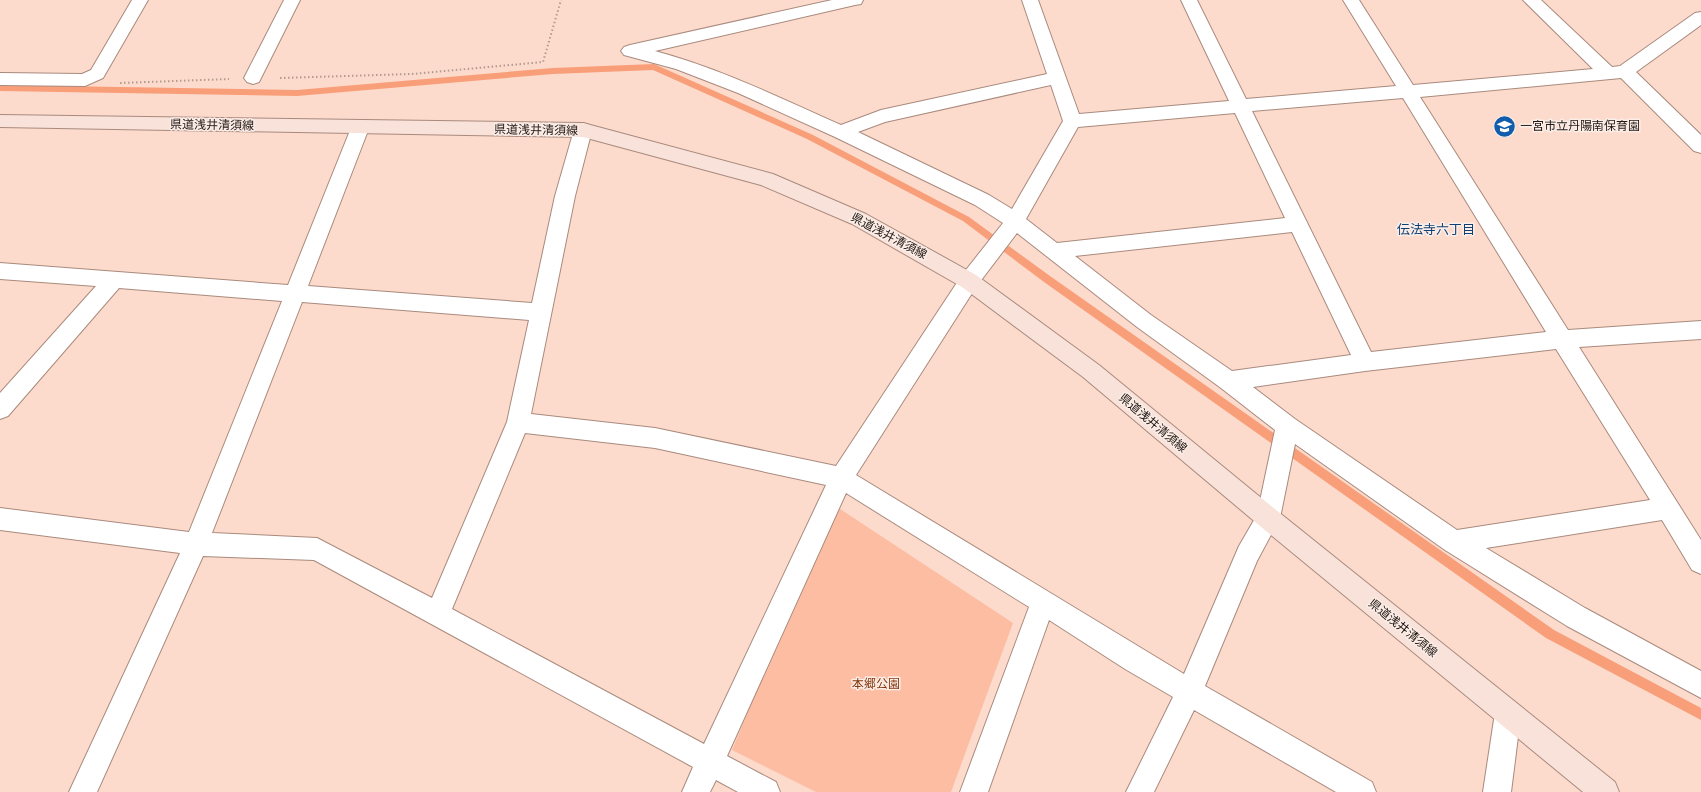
<svg xmlns="http://www.w3.org/2000/svg" width="1701" height="792" font-family="Commissioner,'Noto Sans JP',sans-serif">
<rect width="100%" height="100%" fill="#fcdbcd"/>
<path fill="#fcbda2" d="M834,505L1013,623L951,792H816L732,750Z"/>
<g fill="none" stroke-linecap="round" stroke-linejoin="round">
<path fill="#f89f79" fill-rule="evenodd" d="M654,64L813,135L969,217L1050,276L1554,630L1701,708V720L1546,638L1044,282L963,221L807,139L653,70L553,74L297,96L0,91V85L297,90L553,68Z"/>
<defs>
<g id="minor">
<path d="M132,0H148L103,78L85,86L0,85V73L82,74L91,70Z"/>
<path d="M284,0H300L259,82L253,84L247,82L244,78Z"/>
<path d="M832,0H863L861,4L855,5L655,51C719,68 780,98 841,125L881,110L1047,74L1022,0H1038L1079,114L1229,101L1181,0H1197L1246,99L1396,86L1343,0H1359L1413,85L1593,69L1523,0H1541L1612,67L1620,66L1695,13L1701,12V25L1636,72L1701,135V153L1694,151L1621,78L1420,97L1568,330L1701,321V339L1579,347L1701,540V574L1692,570L1662,520L1486,548L1585,608L1701,671V698L1567,626L1445,550L1295,444L1280,518L1257,561L1205,686L1372,782L1376,792H1336L1194,710L1154,792H1126L1173,697L1125,669L1049,620L988,792H960L1029,607L846,493L727,756L776,782L780,792H738L716,780L710,792H682L693,767L314,560L203,556L97,792H69L180,553L0,530V508L189,532L282,301L119,288L8,416L0,419V393L96,286L0,279V263L288,285L351,128L354,123L360,122L366,123L369,128L308,286L532,303L555,196L574,130L577,125L583,123L589,125L592,130L575,196L531,414L655,428L836,466L962,275L1003,223L975,205L835,137L738,93L676,69L624,55L621,51L624,47L630,45ZM1051,85L1063,121L1012,209L989,195L858,132L885,122ZM1403,98L1546,332L1371,352L1252,111ZM1235,113L1285,218L1057,243L1026,219L1078,127ZM1292,232L1351,355L1232,371L1151,315L1075,256ZM1017,233L1137,327L1221,388L1275,430L1257,515L1239,546L1184,674L856,475L976,287ZM302,302L529,320L507,422L432,598L317,538L212,533ZM1556,349L1650,500L1457,530L1295,419L1253,387L1365,371ZM525,433L655,448L826,485L704,744L452,609Z"/>
<path d="M1508,700L1517,704L1521,713L1511,792H1483L1495,713L1499,704Z"/>
</g>
<path id="secondary" d="M0,115L583,123L773,174L866,214L976,275L1099,365L1276,510L1615,782L1619,792H1583L1260,526L1083,377L962,287L852,224L761,185L583,137L0,127Z"/>
</defs>
<use href="#minor" stroke="#a98a7d" stroke-width="2"/>
<use href="#secondary" stroke="#a98a7d" stroke-width="2"/>
<g stroke="#b3998e" stroke-width="2" stroke-dasharray="1.5 2.5" stroke-linecap="butt">
<path d="M280,78L412,74L543,62L561,0"/>
<path d="M120,83L229,79"/>
</g>
<use href="#minor" fill="#fff" fill-rule="evenodd"/>
<use href="#secondary" fill="#f8e2d9" fill-rule="evenodd"/>
</g>
<defs>
<symbol id="school-disc" viewBox="-11 -11 22 22"><circle r="9.5" fill="#115dac" stroke="#fbede7"/><path d="M0-5L7-2L0 1L-7-2ZM-4 1L0 2.5L4 1V4Q0 6-4 4Z" fill="#fff"/></symbol>
</defs>
<g fill-rule="evenodd">
<use href="#school-disc" x="1492" y="114" width="25" height="25"/>
</g>
<g text-anchor="middle" stroke-width="3" stroke-linejoin="round" paint-order="stroke">
<g font-size="12" fill="#221712" stroke="#fbede7">
<text transform="translate(212 125) rotate(1)" y="4">県道浅井清須線</text>
<text transform="translate(536 130) rotate(1)" y="4">県道浅井清須線</text>
<text transform="translate(889 236) rotate(28)" y="4">県道浅井清須線</text>
<text transform="translate(1153 423) rotate(40)" y="4">県道浅井清須線</text>
<text transform="translate(1403 628) rotate(39)" y="4">県道浅井清須線</text>
</g>
<g font-size="12" fill="#221712" stroke="#fbede7" text-anchor="start">
<text x="1520" y="130">一宮市立丹陽南保育園</text>
</g>
<g font-size="12" fill="#85370d" stroke="#fbede7">
<text x="876" y="688">本郷公園</text>
</g>
<g font-size="13" fill="#113f72" stroke="#fbede7">
<text x="1436" y="234">伝法寺六丁目</text>
</g>
</g>
</svg>
